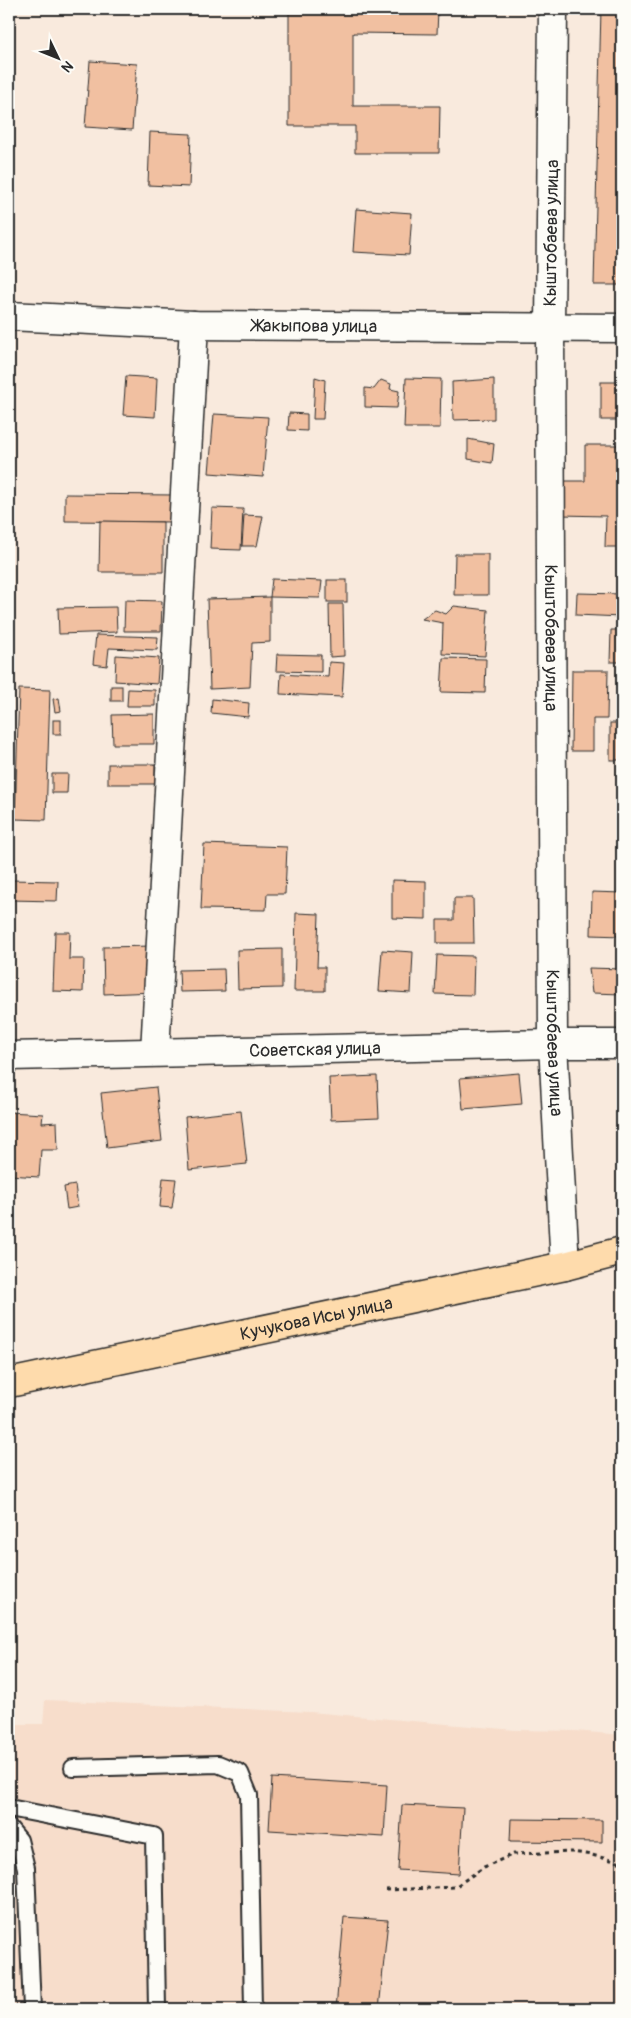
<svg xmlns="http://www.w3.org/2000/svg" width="631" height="2018" font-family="Pangolin,sans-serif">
<rect width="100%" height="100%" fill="#f9eadd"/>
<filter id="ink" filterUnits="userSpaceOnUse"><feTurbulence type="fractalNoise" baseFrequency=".02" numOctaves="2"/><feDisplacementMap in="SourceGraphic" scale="10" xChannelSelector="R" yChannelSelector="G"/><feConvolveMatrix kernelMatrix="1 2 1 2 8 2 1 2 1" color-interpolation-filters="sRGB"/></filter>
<g filter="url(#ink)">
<path fill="#f7ddcb" d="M45,1700L310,1712L515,1730L575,1731L622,1735V2009H9V1724H43Z"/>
<g fill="#f1c0a1" stroke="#2b2b2b">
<path d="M355,9H438L437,34L353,33V106H440L439,153H355V126H289V13H355Z"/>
<path d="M601,9H622V285H594Z"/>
<path d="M90,61L137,64L132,130L85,127Z"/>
<path d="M150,132L191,134L189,187L148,185Z"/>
<path d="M356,209L412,213L409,255L353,252Z"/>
<path d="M126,376L157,378L155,417L123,415Z"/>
<path d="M315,377L325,380L323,419H313Z"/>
<path d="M406,378L441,379L440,428H404Z"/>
<path d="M494,379V419L453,420L452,382Z"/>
<path d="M381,380L391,384L390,389L399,391L397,408L365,407V388L374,389Z"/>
<rect x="601" y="382" width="21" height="38"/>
<path d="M289,413L307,414V431L288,430Z"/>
<path d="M214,414L268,417L263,477L209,473Z"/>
<path d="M468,439L494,444L492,463L468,459Z"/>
<path d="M585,445H622V547H605L606,516L561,515L562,481H585Z"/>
<path d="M65,494L175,495L174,522L65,521Z"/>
<path d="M212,508L243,509L241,550L210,549Z"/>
<path d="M244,515L263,516L257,546H242Z"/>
<path d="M100,521L163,522V572H99Z"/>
<path d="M455,554H488V595H454Z"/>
<path d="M272,579L322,581L320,598L270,597Z"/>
<rect x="327" y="580" width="20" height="22"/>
<path d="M577,593L622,594V617L576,615Z"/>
<path d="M270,597V642L252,643L250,687L210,689L207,599Z"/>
<path d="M125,600L162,601L161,631H124Z"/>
<path d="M329,604H343L344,656L330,657Z"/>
<path d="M454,606L488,610L485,656L442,654L443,623L422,619L435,610L446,614Z"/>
<path d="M116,607L117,632L59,634L58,608Z"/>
<path d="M611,630H622V662H610Z"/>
<path d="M96,635L158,637L157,650L109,648L107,666L93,664Z"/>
<path d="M277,654L321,655V672L276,671Z"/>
<path d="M116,655L159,658L157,684L115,681Z"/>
<path d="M443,658L486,659L485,693L441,692Z"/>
<path d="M329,662L344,663L342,697L280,694L281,674L328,677Z"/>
<path d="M572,670H608L607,719H593V751H571Z"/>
<rect x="111" y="686" width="11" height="15"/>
<path d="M19,689L50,690L46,820L15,819Z"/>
<path d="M128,689L155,690V706H127Z"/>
<path d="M59,698L61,711L55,712L53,699Z"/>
<path d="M212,699L249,703L248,717L211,713Z"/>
<path d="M154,714V744H113L112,715Z"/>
<rect x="53" y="720" width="8" height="14"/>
<rect x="610" y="723" width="12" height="37"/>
<rect x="108" y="764" width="47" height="20"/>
<path d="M52,774H68L67,793H52Z"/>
<path d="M204,844L287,847L285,894H267L266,910L201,909Z"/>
<path d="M9,880L58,881L57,901L9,900Z"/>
<path d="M392,880L426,881V919L392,918Z"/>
<path d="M592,892L622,893V936L591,935Z"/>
<path d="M454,898H473L474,943H437V920H454Z"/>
<path d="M296,913L319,914L317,967H325V991H294Z"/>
<path d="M55,932H70L69,959H84L83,992L53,991Z"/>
<path d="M154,946L155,992L104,994L103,947Z"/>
<path d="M282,949V988L238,989L237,950Z"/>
<path d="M382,950L413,952L411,993L379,991Z"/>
<path d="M437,955L474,956L473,995L435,994Z"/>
<path d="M589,968L622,969V994L592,993Z"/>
<path d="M224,969L225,991L180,992L179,970Z"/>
<path d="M519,1073L522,1104L463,1109L460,1078Z"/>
<path d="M377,1076L379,1118L331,1120L329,1078Z"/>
<path d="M156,1087L162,1141L107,1148L101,1093Z"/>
<path d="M241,1111L247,1164L189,1170L185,1117Z"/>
<path d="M9,1112L43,1114L42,1123L57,1122L58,1150H41L39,1177L9,1175Z"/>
<path d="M163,1178L176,1179L172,1208L160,1207Z"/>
<path d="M75,1185L78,1207L67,1209L64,1187Z"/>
<path d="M272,1778L387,1785L384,1837L269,1830Z"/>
<path d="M402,1805L463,1808L459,1874L398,1870Z"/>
<path d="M511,1819L602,1820V1842L510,1841Z"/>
<path d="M344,1917L388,1920L379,2009H336Z"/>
</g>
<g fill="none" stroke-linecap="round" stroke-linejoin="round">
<defs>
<g id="service">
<path d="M73,1768L218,1764L240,1773L249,1795L253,2009"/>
<path d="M9,1808L154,1836L157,2009"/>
<path d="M9,1828L19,1840L26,1868L32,2009"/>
</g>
<g id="minor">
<path id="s1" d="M553,9L550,327L553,1044L565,1266"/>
<path id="s2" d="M9,316L194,325L622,328"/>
<path d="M155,1052L194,325"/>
<path id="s3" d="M9,1056L553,1044H622"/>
</g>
<g id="primary">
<path id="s4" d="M9,1383L565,1266L622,1251"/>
</g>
</defs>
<use href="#service" stroke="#2b2b2b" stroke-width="20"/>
<use href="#minor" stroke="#2b2b2b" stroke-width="31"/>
<use href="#primary" stroke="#2b2b2b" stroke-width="31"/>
<path stroke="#2b2b2b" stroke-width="3" stroke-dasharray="4 4" stroke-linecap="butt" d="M386,1890L455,1887L484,1867L514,1854L572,1852L592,1855L622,1863"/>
<use href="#service" stroke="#fdfcf7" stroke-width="16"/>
<use href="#minor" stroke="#fdfcf7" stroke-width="28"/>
<use href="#primary" stroke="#fedbac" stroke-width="28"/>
</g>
</g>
<g text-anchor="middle" stroke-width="4" stroke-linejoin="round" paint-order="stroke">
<g font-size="18" fill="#2b2b2b" stroke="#fdfcf7">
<text transform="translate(551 233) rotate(-89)" y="6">Кыштобаева улица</text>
<text dy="6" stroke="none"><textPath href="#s2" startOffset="306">Жакыпова улица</textPath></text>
<text dy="6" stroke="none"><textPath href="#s1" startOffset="629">Кыштобаева улица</textPath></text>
<text dy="6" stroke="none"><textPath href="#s1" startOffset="1034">Кыштобаева улица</textPath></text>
<text dy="6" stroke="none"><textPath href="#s3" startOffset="306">Советская улица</textPath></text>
<text dy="6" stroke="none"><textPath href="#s4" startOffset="314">Кучукова Исы улица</textPath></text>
</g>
</g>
<rect width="631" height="2018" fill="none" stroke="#fdfcf7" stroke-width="30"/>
<rect x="15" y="15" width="601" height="1988" fill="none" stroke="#2b2b2b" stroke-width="2" filter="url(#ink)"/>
<g transform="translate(58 58) rotate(133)" stroke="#fdfcf7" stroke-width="4" paint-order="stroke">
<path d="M0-4L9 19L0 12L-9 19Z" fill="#2b2b2b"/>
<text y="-8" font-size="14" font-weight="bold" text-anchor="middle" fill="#2b2b2b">N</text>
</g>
</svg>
